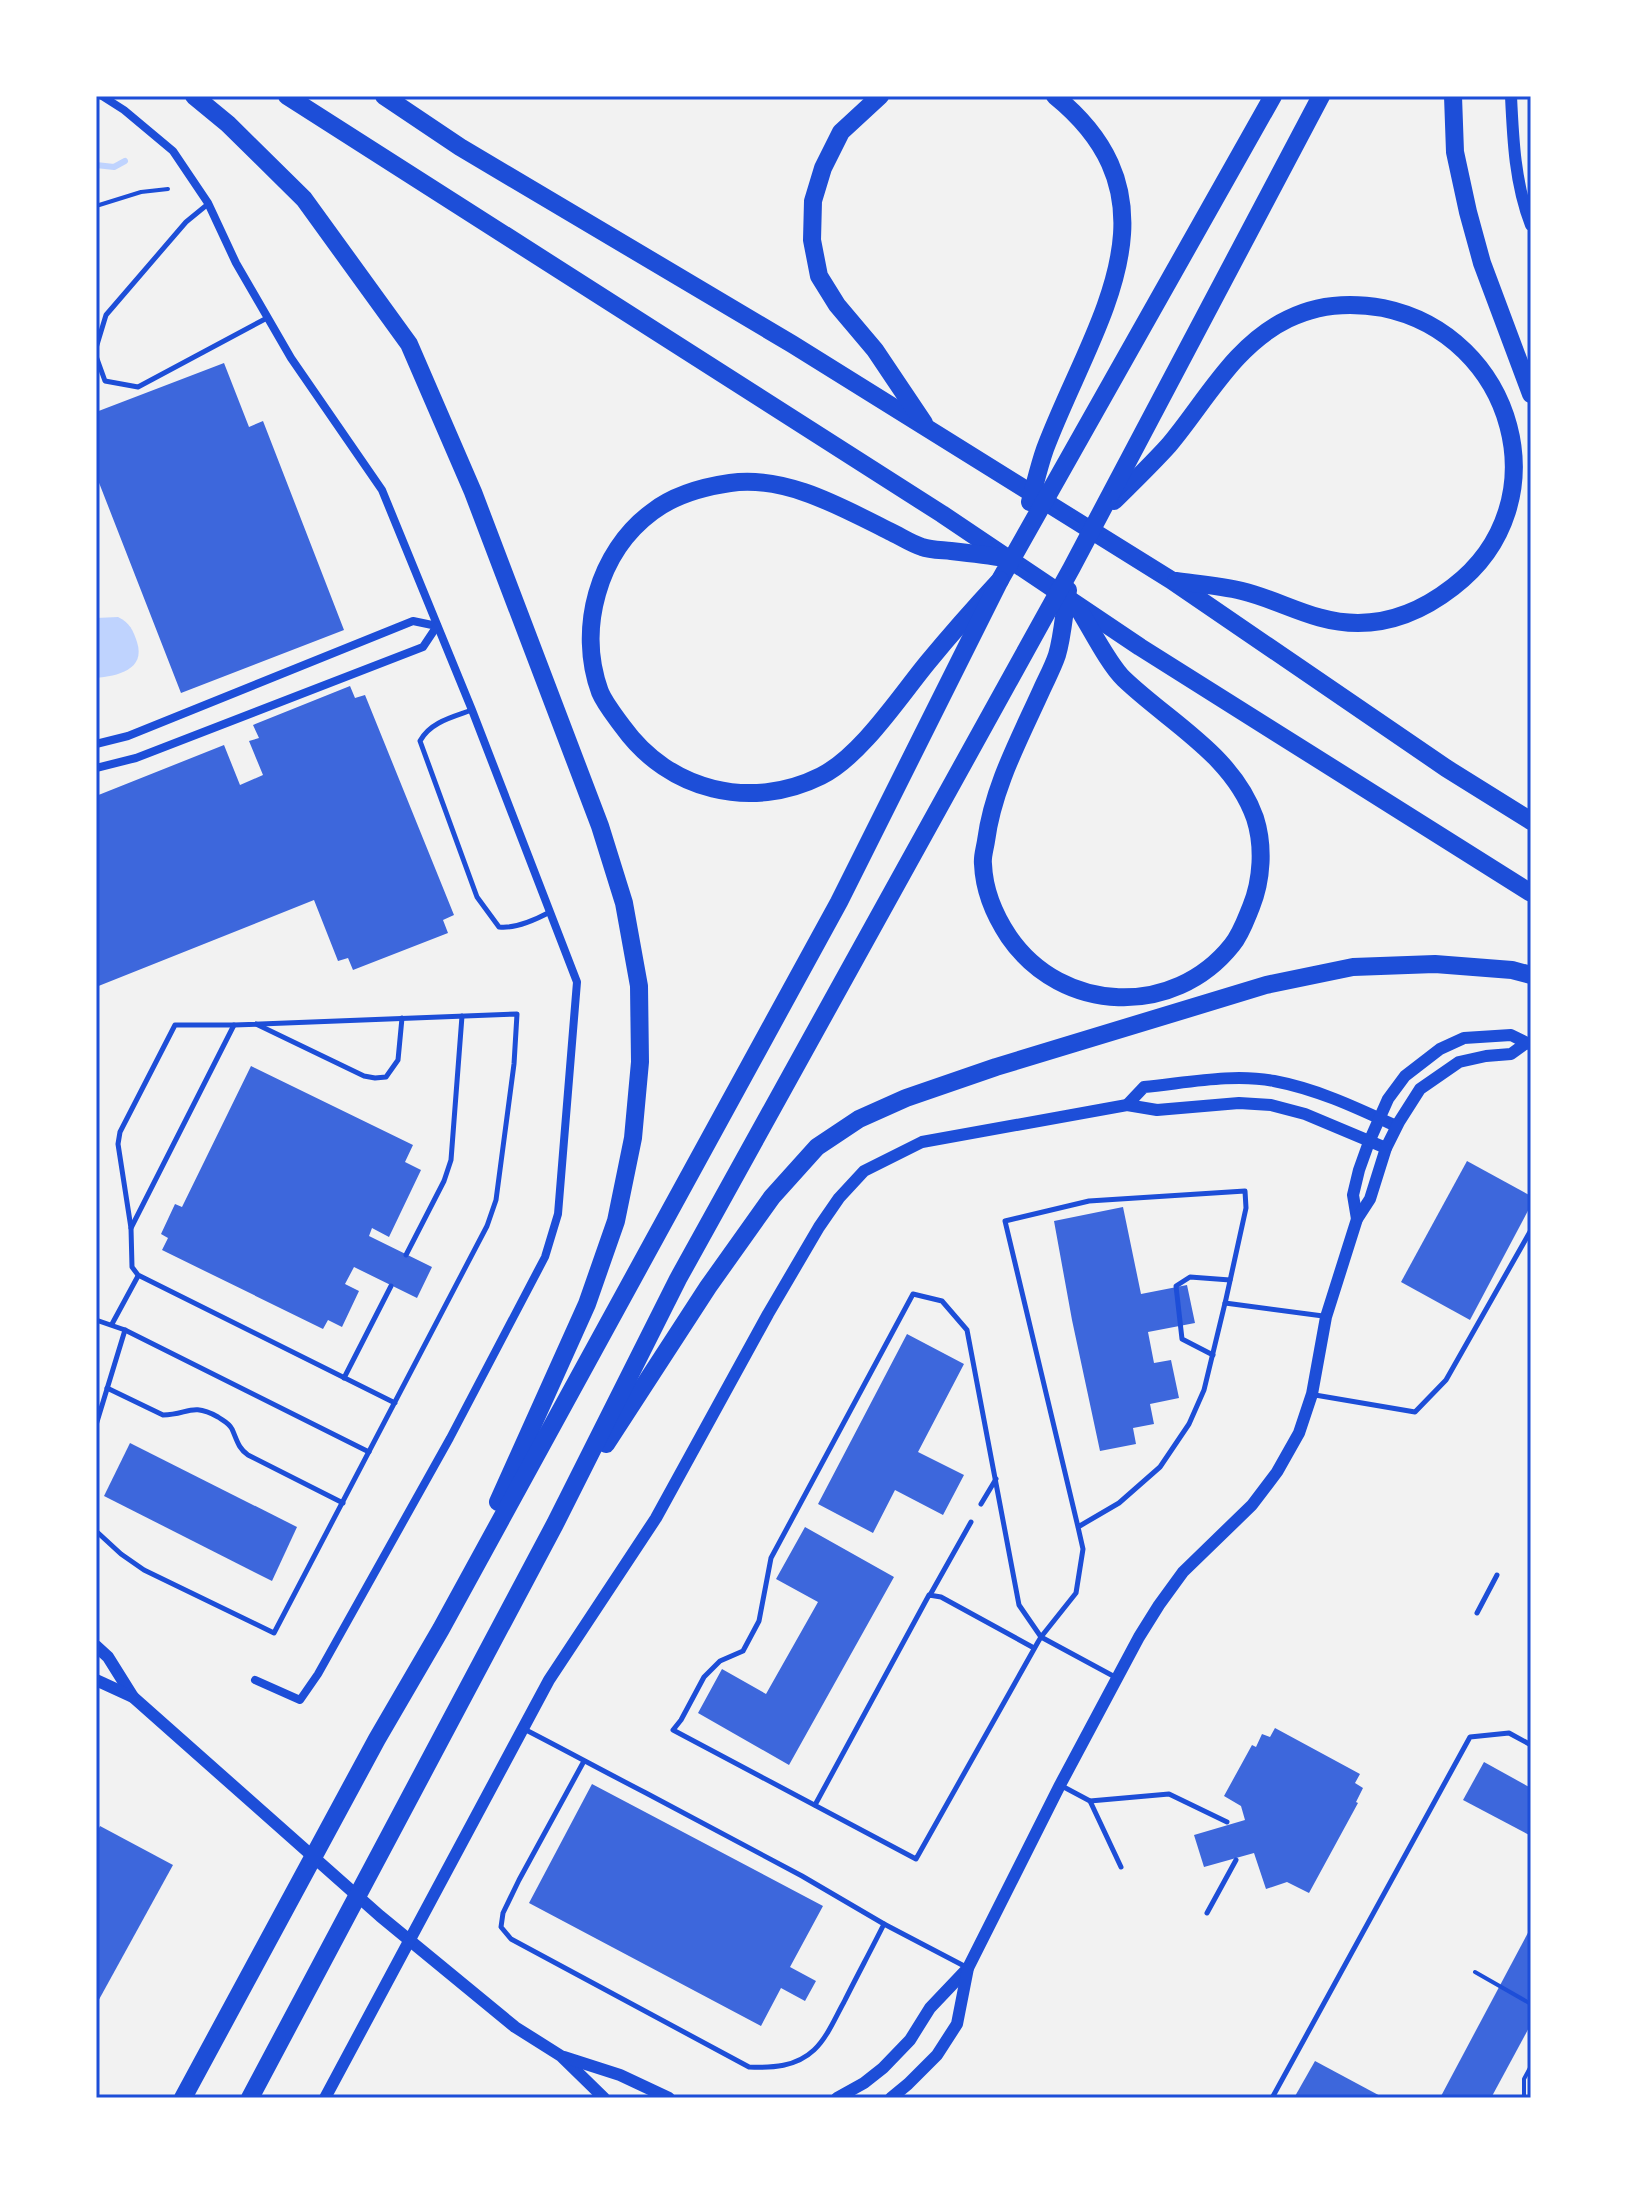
<svg xmlns="http://www.w3.org/2000/svg" width="1627" height="2194" font-family="'IBM Plex Serif',serif">
<rect width="100%" height="100%" fill="#f2f2f2"/>
<path fill="#bfd3fe" d="M118,617C130,623 133,630 137,642C146,670 117,676 96,678V618Z"/>
<g fill="none" stroke-linecap="round" stroke-linejoin="round">
<path stroke="#bfd3fe" stroke-width="6" d="M96,165L114,167L125,161"/>
</g>
<g fill="#3d67dc">
<path d="M224,363L249,427L263,421L344,630L181,693L96,475V412Z"/>
<path d="M350,686L355,698L365,695L454,915L443,920L448,933L353,970L348,958L338,961L314,900L96,987V796L224,745L240,785L263,775L249,741L259,738L253,725Z"/>
<path d="M251,1066L413,1145L405,1162L421,1170L389,1237L372,1228L369,1236L432,1267L417,1298L354,1267L345,1284L359,1291L342,1327L328,1320L323,1329L162,1250L168,1238L161,1234L175,1204L182,1207Z"/>
<path d="M1467,1161L1531,1196V1205L1470,1320L1401,1282Z"/>
<path d="M1123,1207L1141,1294L1187,1285L1195,1323L1148,1332L1154,1363L1171,1360L1179,1398L1150,1404L1154,1424L1133,1428L1136,1444L1100,1451L1072,1320L1054,1221Z"/>
<path d="M907,1334L964,1364L918,1452L964,1475L943,1515L895,1490L873,1533L818,1504Z"/>
<path d="M130,1443L297,1527L272,1581L104,1496Z"/>
<path d="M805,1527L894,1577L789,1765L698,1713L722,1669L766,1694L818,1602L776,1579Z"/>
<path d="M1275,1728L1360,1774L1355,1783L1363,1788L1356,1802L1358,1803L1309,1893L1287,1882L1266,1889L1254,1853L1204,1867L1194,1835L1245,1820L1241,1806L1224,1796L1252,1745L1256,1747L1262,1734L1270,1737Z"/>
<path d="M1484,1762L1531,1788V1836L1463,1800Z"/>
<path d="M592,1784L823,1906L790,1967L816,1981L805,2001L781,1988L761,2026L529,1903Z"/>
<path d="M100,1826L173,1865L96,2005V1834Z"/>
<path d="M1531,1927V2024L1491,2098H1440Z"/>
<path d="M1315,2061L1384,2098H1294Z"/>
</g>
<g fill="none" stroke-linecap="round" stroke-linejoin="round">
<g stroke="#1d4ed8" stroke-width="4">
<path d="M96,206L141,192L168,189"/>
<path d="M1475,1972L1531,2004"/>
<path d="M1524,2098V2079L1531,2066"/>
</g>
<g stroke="#1d4ed8" stroke-width="5">
<path d="M96,348L106,315L186,222L208,204"/>
<path d="M96,356L105,381L138,387L267,318"/>
<path d="M472,710C453,717 430,722 420,741L477,897L499,927C516,929 535,920 550,912"/>
<path d="M256,1024L364,1076L375,1078L386,1077L398,1060L402,1018"/>
<path d="M131,1228L234,1025"/>
<path d="M406,1255L444,1181L451,1160L462,1016"/>
<path d="M1225,1303L1323,1316"/>
<path d="M96,1320L125,1330L369,1452"/>
<path d="M112,1324L138,1276"/>
<path d="M1213,1355L1182,1339L1176,1286L1190,1277L1230,1280"/>
<path d="M344,1378L391,1286"/>
<path d="M107,1388L163,1415C188,1415 191,1402 218,1417C224,1421 229,1423 232,1429C237,1440 238,1448 248,1455L343,1503"/>
<path d="M1315,1395L1415,1412L1446,1380L1531,1230"/>
<path d="M96,1425L125,1330"/>
<path d="M981,1504L996,1479"/>
<path d="M1078,1527L1119,1503L1160,1467L1189,1424L1204,1390L1226,1299L1246,1208L1245,1191L1089,1201L1005,1221L1078,1527L1083,1549L1076,1593L1041,1637L1038,1642L916,1859L673,1730L681,1720L704,1677L720,1661L743,1651L759,1621L771,1558L913,1294L942,1301L967,1330L1019,1605L1041,1637L1115,1677"/>
<path d="M96,1531L121,1554L144,1570L274,1633L487,1226L496,1200L514,1064L517,1014L234,1025H175L120,1132L118,1144L131,1228L132,1267L138,1275L395,1403"/>
<path d="M930,1595L971,1522"/>
<path d="M1477,1613L1497,1575"/>
<path d="M524,1729C565,1750 605,1772 646,1793L802,1876L884,1924C871,1950 857,1976 844,2002C835,2018 827,2038 814,2050C796,2067 772,2068 749,2067L511,1939L501,1927L503,1913L519,1880L584,1761"/>
<path d="M1060,1785L1090,1801L1169,1794L1227,1822"/>
<path d="M1090,1801L1121,1867"/>
<path d="M815,1805L929,1595L941,1597L1034,1648"/>
<path d="M1207,1913L1236,1860"/>
<path d="M884,1924L968,1968"/>
<path d="M1272,2098L1470,1737L1509,1733L1531,1745"/>
</g>
<g stroke="#1d4ed8" stroke-width="8">
<path d="M102,96L124,110L173,151L208,203L236,263L291,358L382,490L472,710L577,982L558,1214L545,1257L450,1438L318,1674L300,1700L255,1680"/>
<path d="M96,744L128,736L413,621L437,626"/>
<path d="M96,768L136,758L423,647L437,626"/>
</g>
<g stroke="#1d4ed8" stroke-width="12">
<path d="M1511,96C1513,140 1515,184 1531,225"/>
<path d="M1127,1105L1144,1087C1186,1083 1233,1073 1274,1081C1317,1089 1357,1108 1396,1126"/>
<path d="M1357,1219L1353,1195L1359,1170L1369,1142L1388,1099L1405,1076L1440,1049L1464,1038L1511,1035L1529,1044"/>
<path d="M96,1646L108,1657L133,1697"/>
<path d="M96,1680L133,1697L380,1916L515,2027L561,2056L604,2098"/>
<path d="M564,2057L620,2075L669,2098"/>
<path d="M325,2098L549,1680L656,1518L768,1314L819,1227L839,1198L864,1171L922,1142L1127,1105L1157,1110L1239,1103L1271,1105L1305,1114L1386,1148"/>
<path d="M837,2098L864,2083L883,2068L910,2040L930,2008L968,1968"/>
<path d="M891,2098L908,2084L937,2055L957,2024L968,1968L1060,1785L1139,1637L1159,1605L1183,1572L1252,1505L1277,1472L1299,1433L1312,1394L1326,1317L1357,1219L1370,1199L1386,1148L1399,1122L1420,1089L1459,1062L1486,1056L1511,1054L1526,1043"/>
</g>
<g stroke="#1d4ed8" stroke-width="18">
<path d="M194,96L228,124L304,199L409,344L473,492L600,826L624,903L639,986L640,1062L633,1138L616,1221L587,1304L498,1502"/>
<path d="M287,96L942,514L1140,647L1531,893"/>
<path d="M384,96L460,147L792,344L1171,580L1446,768L1531,821"/>
<path d="M880,96L841,132L823,168L813,201L812,240L819,276L837,305L875,350L924,423"/>
<path d="M1453,96L1455,152L1468,212L1482,263L1531,394"/>
<path d="M1114,501C1132,483 1151,465 1169,445C1206,401 1234,345 1288,319C1318,304 1350,302 1383,308C1514,335 1563,503 1453,587C1426,608 1394,623 1358,623C1314,623 1283,601 1242,591C1221,586 1198,584 1176,581"/>
<path d="M1030,502C1035,484 1039,466 1045,449C1091,326 1188,204 1055,96"/>
<path d="M1005,558C987,555 969,553 951,551C942,550 930,550 922,547C910,543 900,536 889,531C841,507 785,475 730,483C702,487 674,495 652,512C598,552 577,629 600,692C605,704 615,716 623,727C669,791 751,811 821,776C861,756 900,696 928,662C951,634 975,607 1000,580L1273,96"/>
<path d="M1068,590C1064,611 1063,635 1057,655C1053,667 1047,678 1042,689C1020,738 993,787 986,841C985,848 982,857 983,864C984,890 995,916 1009,937C1062,1014 1174,1018 1232,945C1241,934 1246,919 1251,907C1262,880 1264,846 1255,818C1233,755 1170,723 1124,679C1109,665 1090,627 1078,608"/>
<path d="M606,1444L708,1287L772,1197L817,1147L859,1119L906,1098L996,1067L1266,985L1353,967L1435,964L1512,970L1531,975"/>
<path d="M183,2098L377,1739L441,1629L839,902L1000,580"/>
<path d="M250,2098L555,1524L678,1279L1071,569L1321,96"/>
</g>
</g>
<rect width="1627" height="2194" fill="none" stroke="#ffffff" stroke-width="196"/>
<rect x="98" y="98" width="1431" height="1998" fill="none" stroke="#1d4ed8" stroke-width="3"/>
</svg>
